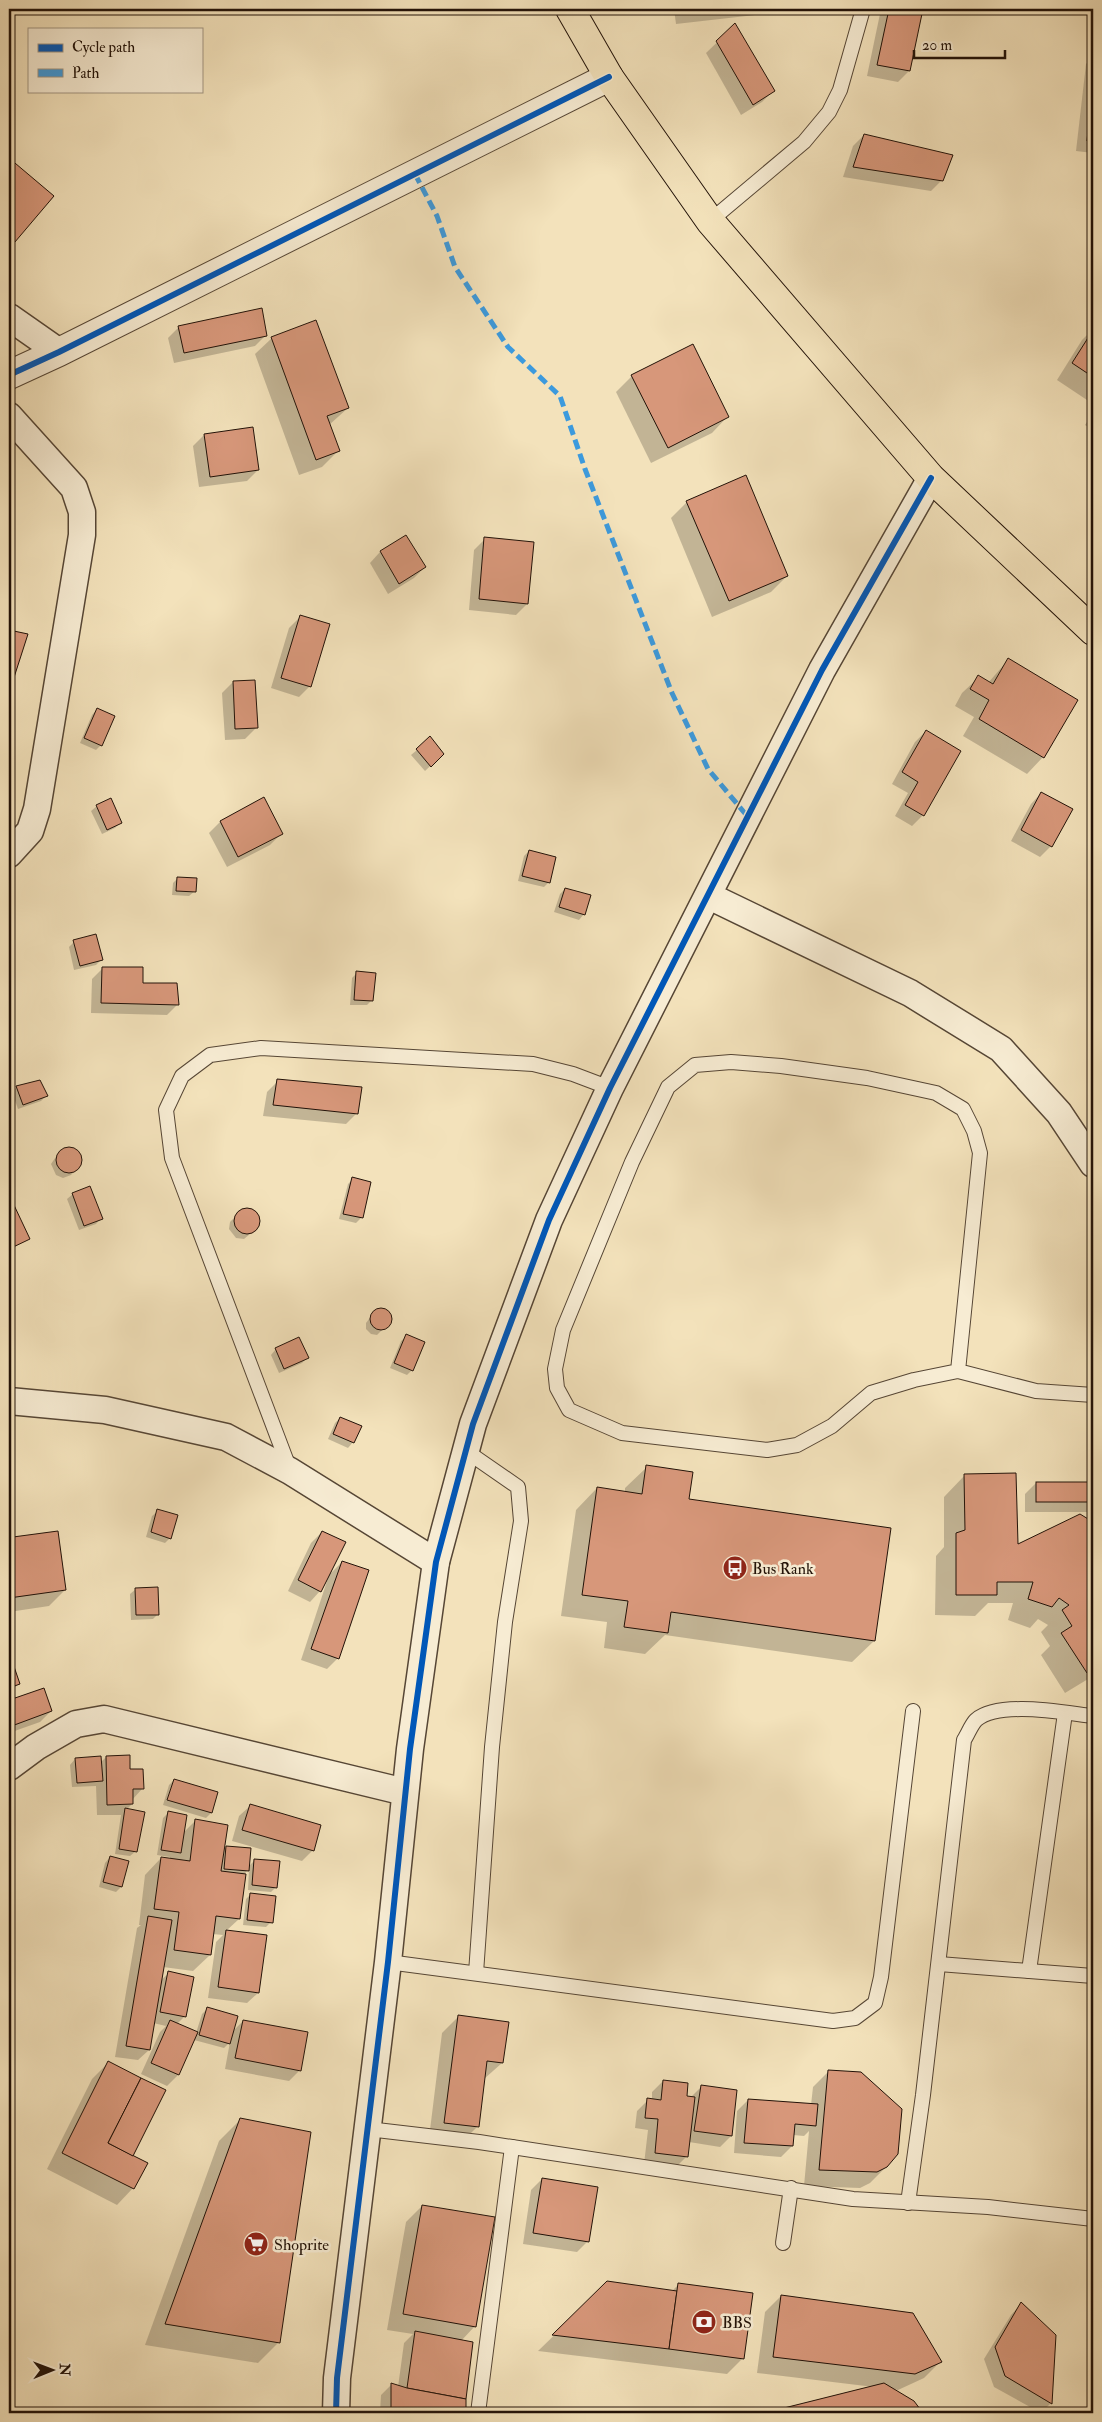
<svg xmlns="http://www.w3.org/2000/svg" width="1102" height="2422" font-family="'IM FELL Double Pica',serif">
<rect width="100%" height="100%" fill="#f3e2bb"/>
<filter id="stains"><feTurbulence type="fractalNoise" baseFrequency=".004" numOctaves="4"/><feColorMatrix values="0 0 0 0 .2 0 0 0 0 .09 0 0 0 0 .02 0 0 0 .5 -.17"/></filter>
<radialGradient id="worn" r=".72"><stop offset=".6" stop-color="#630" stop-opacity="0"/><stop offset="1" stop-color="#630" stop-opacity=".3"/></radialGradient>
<g fill="#0003">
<path d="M674,9H777L773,13L676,24Z"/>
<path d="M881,9H921L909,71L898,82L867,76Z"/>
<path d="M735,25L773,91L762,102L741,115L706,53Z"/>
<path d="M1093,56V153L1076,151L1086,64Z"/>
<path d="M864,135L942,180L931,191L843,177L853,146Z"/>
<path d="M9,160L52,197L9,247Z"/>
<path d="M179,327L266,335L255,346L174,363L168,338Z"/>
<path d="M1093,329V404L1057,380L1082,340Z"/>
<path d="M272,338L348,408L329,425L338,451L322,467L299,475L255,354Z"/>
<path d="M632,376L728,416L712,433L651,463L616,392Z"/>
<path d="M1093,413V430L1085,425Z"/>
<path d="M204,435L258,470L247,481L199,487L193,446Z"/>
<path d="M687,502L787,576L771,592L712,617L671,518Z"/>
<path d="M406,537L425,567L414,578L388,594L370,563L380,552Z"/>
<path d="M485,539L527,604L516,615L469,610L474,550Z"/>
<path d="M300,617L310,686L299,697L271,688L289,628Z"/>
<path d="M9,631L26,635L9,689Z"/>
<path d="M1008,660L1043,757L1027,774L963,736L974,717L955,706L962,693L979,677L988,683Z"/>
<path d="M233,682L256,728L245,739L225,740L222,693Z"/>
<path d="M97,709L101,745L96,750L80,743L92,715Z"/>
<path d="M926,731L923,815L912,826L895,816L908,793L892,784L915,742Z"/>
<path d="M417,750L443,754L425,771L411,755Z"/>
<path d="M1041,793L1051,846L1040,857L1011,841L1031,804Z"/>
<path d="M97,806L120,823L115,828L102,834L91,811Z"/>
<path d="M220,822L281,834L270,845L227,867L209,833Z"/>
<path d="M529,851L549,882L544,887L518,881L524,856Z"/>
<path d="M178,878L195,891L189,896L172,895L173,883Z"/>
<path d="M565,889L584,914L579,920L554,912L560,894Z"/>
<path d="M1093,929V939L1088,936Z"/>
<path d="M74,942L101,960L96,965L74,970L69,947Z"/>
<path d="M103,968L142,984L178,1004L167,1015L91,1013L92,979Z"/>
<path d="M357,973L372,1000L367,1005H350L352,978Z"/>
<path d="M278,1081L357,1113L346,1124L263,1116L267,1092Z"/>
<path d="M17,1087L46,1096L41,1101L18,1109L12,1092Z"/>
<path d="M68,1148L75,1149L80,1155L79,1166L71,1175L63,1178L56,1175L51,1164L60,1151Z"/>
<path d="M353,1179L362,1217L356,1223L339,1219L348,1184Z"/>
<path d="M73,1194L101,1218L96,1224L79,1230L67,1199Z"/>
<path d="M242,1210L253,1211L258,1217L256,1229L244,1239L236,1238L229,1229L230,1222Z"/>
<path d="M384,1310L391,1316L390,1322L377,1335L371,1334L366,1329V1323L375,1311Z"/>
<path d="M407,1336L412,1370L407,1375L390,1368L401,1341Z"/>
<path d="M276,1349L307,1358L302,1363L279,1373L271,1355Z"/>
<path d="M340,1418L353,1442L348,1448L328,1439L335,1423Z"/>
<path d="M647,1467L688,1500L889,1529L874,1641L852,1662L665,1635L645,1654L604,1648L607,1622L561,1616L576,1510L597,1488L625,1492V1488Z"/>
<path d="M965,1475L1016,1546L1080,1515L1093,1523V1676L1065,1693L1041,1655L1050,1646L1041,1632L1048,1625L1038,1619L1030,1628L1008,1620L1013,1603H988L975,1616L935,1615L936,1556L944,1547V1497Z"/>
<path d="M1036,1483H1093V1512H1025V1494Z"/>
<path d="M158,1511L170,1538L165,1543L146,1537L152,1516Z"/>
<path d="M9,1530L12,1538L65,1590L49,1606L9,1612Z"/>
<path d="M322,1532L320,1591L310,1602L288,1591L311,1543Z"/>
<path d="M342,1562L338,1658L327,1669L301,1660L329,1575Z"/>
<path d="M136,1589L158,1614L153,1619L131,1620L130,1594Z"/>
<path d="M9,1656L18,1684L11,1691L14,1700L51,1711L40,1722L9,1733Z"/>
<path d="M106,1757L129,1770L142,1789L132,1800V1804L126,1810L136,1851L130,1856L115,1854L121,1815H97L96,1786L72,1787L70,1765L75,1759L100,1763Z"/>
<path d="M174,1780L211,1813L206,1818L163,1805L169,1785Z"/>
<path d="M250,1806L313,1850L302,1861L232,1841L239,1816Z"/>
<path d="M168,1813L183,1833L196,1820L223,1851L226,1847L248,1867L255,1860L276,1887L271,1892L248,1890L249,1869L245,1873L239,1919L226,1931L258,1993L247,2003L208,1998L216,1942L223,1935L212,1934L210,1955L193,1971L163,1967L160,1981L169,1973L185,2016L177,2024L196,2033L202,2014L207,2009L233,2031L243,2021L300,2070L289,2081L225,2069L230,2042L224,2048L194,2040L178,2075L167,2086L141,2074L160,2032L166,2026L153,2023L149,2050L138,2060L115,2057L137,1928L141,1925H139L145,1875L161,1858L170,1859V1857L157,1855L163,1818Z"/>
<path d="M110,1857L121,1887L116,1892L99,1887L105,1863Z"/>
<path d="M251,1894L271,1922L266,1927L243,1925L246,1899Z"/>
<path d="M458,2017L502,2063L484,2079L478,2126L461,2143L429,2138L442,2033Z"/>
<path d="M108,2063L133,2188L117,2205L47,2169L92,2079Z"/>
<path d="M829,2071L887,2166L870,2183L860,2188L804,2186L809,2131L804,2136L793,2135L792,2146L781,2157L734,2153L737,2111L748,2100L811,2105L813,2087Z"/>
<path d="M663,2081L685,2097L690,2098L701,2087L731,2136L720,2147L689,2142L687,2156L676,2167L644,2164L648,2130L635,2128L637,2111L648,2100H652V2092Z"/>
<path d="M240,2120L279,2342L258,2363L145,2345L219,2141Z"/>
<path d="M542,2179L588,2241L577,2252L523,2244L531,2190Z"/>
<path d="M422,2206L475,2326L461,2341L465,2413H380L381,2395L391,2385L398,2387L404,2343L413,2334L387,2330L406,2222Z"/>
<path d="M608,2283L672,2291L678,2285L743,2358L727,2374L538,2351Z"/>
<path d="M781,2296L940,2362L924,2378L898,2390L891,2389L913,2402L920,2413H769L874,2387L757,2373L765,2312Z"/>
<path d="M1021,2304L1054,2335L1051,2403L1041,2413L994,2387L984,2359L1011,2315Z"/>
</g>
<g fill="#d7977a" stroke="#221208">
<path d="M686,9H731L686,14Z"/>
<path d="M889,9H923L910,71L877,65Z"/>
<path d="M735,23L775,91L753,105L716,41Z"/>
<path d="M1093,78V141H1087Z"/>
<path d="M864,134L953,155L943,181L853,167Z"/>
<path d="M9,158L54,196L9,249Z"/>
<path d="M262,308L267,336L184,353L178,326Z"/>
<path d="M316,320L349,408L327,416L340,451L316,460L271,337Z"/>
<path d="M1093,330V377L1072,363Z"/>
<path d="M693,344L729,417L668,448L631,375Z"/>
<path d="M253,427L259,470L210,477L204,434Z"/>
<path d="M746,475L788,576L729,601L686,501Z"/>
<path d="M406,535L426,567L399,584L380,551Z"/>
<path d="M484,537L534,542L528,604L479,599Z"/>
<path d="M300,615L330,624L311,687L281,678Z"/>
<path d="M9,630L28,634L9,693Z"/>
<path d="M1008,658L1078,700L1044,758L979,719L989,700L970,689L978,675L993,684Z"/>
<path d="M255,680L258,728L235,729L233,681Z"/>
<path d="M97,708L115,716L102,746L84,738Z"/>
<path d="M926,730L961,751L924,816L905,805L918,782L902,772Z"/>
<path d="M430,736L444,754L431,767L416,749Z"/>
<path d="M1041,792L1073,809L1052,847L1021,830Z"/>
<path d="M264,797L283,834L238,857L220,821Z"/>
<path d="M111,798L122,823L107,830L96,805Z"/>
<path d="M529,850L556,857L550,883L522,876Z"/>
<path d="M177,877L197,878L196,892L176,891Z"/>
<path d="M565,888L591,895L585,915L559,907Z"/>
<path d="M96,934L103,960L80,966L73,940Z"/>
<path d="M102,967H143V983H177L179,1005L101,1003Z"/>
<path d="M356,971L376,973L373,1001L354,1000Z"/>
<path d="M277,1079L362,1087L358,1114L273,1105Z"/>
<path d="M40,1080L48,1096L23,1105L16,1086Z"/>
<circle cx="69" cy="1160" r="13"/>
<path d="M352,1177L371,1182L363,1218L343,1214Z"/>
<path d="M90,1186L103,1219L84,1226L72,1193Z"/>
<path d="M13,1203L30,1239L9,1249V1205Z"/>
<circle cx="247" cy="1221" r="13"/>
<circle cx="381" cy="1319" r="11"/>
<path d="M406,1334L425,1342L413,1371L394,1363Z"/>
<path d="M299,1337L309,1358L284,1369L275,1348Z"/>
<path d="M340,1417L362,1426L354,1443L333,1434Z"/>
<path d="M646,1465L693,1472L689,1499L891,1528L875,1641L671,1612L668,1633L624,1627L628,1601L582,1595L597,1487L642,1494Z"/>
<path d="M1016,1473L1018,1544L1080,1514L1093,1522V1669L1087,1673L1061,1633L1072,1626L1062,1610L1069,1605L1059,1598L1052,1607L1028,1599L1033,1582H997V1595H956V1533L965,1530L964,1474Z"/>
<rect x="1036" y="1482" width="57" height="20"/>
<path d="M157,1509L178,1515L171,1539L151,1532Z"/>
<path d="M9,1529H11L13,1537L58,1531L66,1590L9,1598Z"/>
<path d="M322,1531L346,1542L321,1592L298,1580Z"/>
<path d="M342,1561L369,1570L339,1659L311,1649Z"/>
<path d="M158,1587L159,1615H136L135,1588Z"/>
<path d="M9,1652L20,1684L9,1688Z"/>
<path d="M44,1688L52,1711L9,1727V1692L12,1691L15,1698Z"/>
<path d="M130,1755V1769H143L144,1789H133V1804L107,1805L106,1756Z"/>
<path d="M101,1756L103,1781L77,1783L75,1758Z"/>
<path d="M174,1779L218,1792L212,1813L167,1800Z"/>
<path d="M250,1804L321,1825L314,1851L242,1830Z"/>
<path d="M125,1808L145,1812L137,1852L119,1849Z"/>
<path d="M168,1811L187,1815L181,1853L161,1850Z"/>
<path d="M195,1819L228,1825L221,1871L246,1874L240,1919L216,1916L211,1955L174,1950L179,1912L154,1909L161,1857L190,1861Z"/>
<path d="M226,1846L251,1848L249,1871L224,1869Z"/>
<path d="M110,1856L129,1861L122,1887L103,1882Z"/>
<path d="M254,1859L280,1861L277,1888L252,1885Z"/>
<path d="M250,1893L276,1896L273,1923L247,1920Z"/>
<path d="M148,1916L172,1920L150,2050L126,2046Z"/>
<path d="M226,1930L267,1935L259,1993L218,1987Z"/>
<path d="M168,1971L194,1977L186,2017L160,2012Z"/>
<path d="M207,2007L238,2016L230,2044L199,2035Z"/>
<path d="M458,2015L509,2022L503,2063L487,2061L479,2127L444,2123Z"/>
<path d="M170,2020L198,2032L179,2075L151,2063Z"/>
<path d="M243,2020L308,2032L301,2071L235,2058Z"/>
<path d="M108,2061L141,2078L108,2143L148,2163L134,2189L62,2153Z"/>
<path d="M828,2070L861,2072L902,2109L898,2154L887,2167L877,2172L819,2170Z"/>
<path d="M141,2078L166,2090L133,2156L108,2143Z"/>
<path d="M663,2080L688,2083L687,2096L695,2097L688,2157L655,2153L658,2119L645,2118L647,2098L661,2100Z"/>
<path d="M701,2085L737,2090L732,2136L694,2131Z"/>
<path d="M748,2099L818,2104L816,2126L795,2124L793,2146L744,2143Z"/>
<path d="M240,2118L311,2132L280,2343L165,2324Z"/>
<path d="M542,2178L598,2187L589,2242L533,2233Z"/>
<path d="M422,2205L495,2217L476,2327L403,2314Z"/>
<path d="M607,2281L677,2291L669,2349L552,2335Z"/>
<path d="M678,2283L753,2293L744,2359L669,2349Z"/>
<path d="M781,2295L913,2313L942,2362L915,2374L773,2357Z"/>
<path d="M1021,2302L1056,2335L1052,2404L1005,2376L995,2347Z"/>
<path d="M415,2331L473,2342L466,2399L407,2388Z"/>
<path d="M391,2383L407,2388L466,2399V2413H391Z"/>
<path d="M884,2383L914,2401L923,2413H764Z"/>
</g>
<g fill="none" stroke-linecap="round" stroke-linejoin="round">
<defs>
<g id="service">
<path d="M710,221L804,142L829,112L840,90L863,9"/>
<path d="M958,1371L980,1153L974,1131L963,1109L936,1093L867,1078L781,1066L731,1062L695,1065L668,1087L632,1162L563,1330L555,1369L557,1388L569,1410L622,1433L767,1450L797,1445L832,1426L871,1393L914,1380L958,1371L1036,1391L1093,1395"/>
<path d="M466,1451L518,1487L521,1521L505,1622L492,1747L476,1973"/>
<path d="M290,1470L172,1158L166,1110L182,1076L210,1055L261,1048L533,1064L573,1074L610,1088"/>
<path d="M388,1962L833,2021L855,2018L875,2003L881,1977L913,1711"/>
<path d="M939,1964L1093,1976"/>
<path d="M1029,1971L1065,1713"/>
<path d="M368,2129L479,2142L853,2199L988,2207L1093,2219"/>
<path d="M908,2203L923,2095L964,1740C968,1734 971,1725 976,1720C999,1700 1065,1713 1093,1716"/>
<path d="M783,2243L791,2188"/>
<path d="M478,2413L512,2147"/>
</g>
<g id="minor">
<path d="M9,317L59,352"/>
<path d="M9,416L74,488L82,512V535L37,809L30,831L9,854"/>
<path d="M709,896L910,993L1001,1049L1059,1113L1093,1164"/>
<path d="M9,1401L105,1410L226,1437L290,1471L436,1562"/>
<path d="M9,1767L36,1747L76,1724L104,1719L405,1792"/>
<path d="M336,2413L337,2378L388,1962L410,1749L436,1562L473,1424L549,1220L610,1088L822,670L931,478"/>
</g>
<path id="tertiary" d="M9,375L59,352L609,77"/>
<path id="primary" d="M570,9L609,77L710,221L931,478L1093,631"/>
</defs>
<use href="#service" stroke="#564635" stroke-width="16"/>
<use href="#minor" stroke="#564635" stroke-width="29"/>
<use href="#tertiary" stroke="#564635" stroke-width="30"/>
<use href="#primary" stroke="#221208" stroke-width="30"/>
<use href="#service" stroke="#f7ecd3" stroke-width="14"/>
<use href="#minor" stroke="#f7ecd3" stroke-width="26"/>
<use href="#tertiary" stroke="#f7ecd3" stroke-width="28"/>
<use href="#primary" stroke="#f3e2bb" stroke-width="28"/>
<path stroke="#3c9add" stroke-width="5" stroke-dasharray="10 5" stroke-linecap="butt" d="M415,174L437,216L455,267L508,347L560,396L585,469L672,693L708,769L748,817"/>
<defs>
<g id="cycleway">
<path d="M9,375L59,352L609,77"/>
<path d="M336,2413L337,2378L388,1962L410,1749L436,1562L473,1424L549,1220L610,1088L822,670L931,478"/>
</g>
</defs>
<use href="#cycleway" stroke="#f7ecd3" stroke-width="9"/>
<use href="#cycleway" stroke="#0057b8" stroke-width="6"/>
</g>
<defs>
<symbol id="bus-disc" viewBox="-11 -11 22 22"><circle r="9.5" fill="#8f2418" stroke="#f7ecd3"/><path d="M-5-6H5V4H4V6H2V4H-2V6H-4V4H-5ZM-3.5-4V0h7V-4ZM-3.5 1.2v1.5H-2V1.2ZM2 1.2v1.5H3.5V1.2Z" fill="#fff"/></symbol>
<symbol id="supermarket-disc" viewBox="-11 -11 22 22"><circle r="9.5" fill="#8f2418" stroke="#f7ecd3"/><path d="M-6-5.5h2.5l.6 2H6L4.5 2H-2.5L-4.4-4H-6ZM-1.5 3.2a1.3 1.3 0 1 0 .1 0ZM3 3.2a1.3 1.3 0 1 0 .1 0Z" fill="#fff"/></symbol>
<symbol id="bank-disc" viewBox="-11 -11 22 22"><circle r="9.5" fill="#8f2418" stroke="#f7ecd3"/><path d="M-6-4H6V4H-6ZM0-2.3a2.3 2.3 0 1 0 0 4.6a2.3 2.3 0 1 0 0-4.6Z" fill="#fff"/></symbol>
</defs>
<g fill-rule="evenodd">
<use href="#bus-disc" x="721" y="1554" width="28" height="28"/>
<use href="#supermarket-disc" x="242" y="2230" width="28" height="28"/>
<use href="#bank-disc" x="690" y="2308" width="28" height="28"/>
</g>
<g text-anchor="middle" stroke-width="5" stroke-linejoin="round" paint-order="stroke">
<g font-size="16" fill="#221208" stroke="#f7ecd3" text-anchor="start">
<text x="752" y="1574">Bus Rank</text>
<text x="274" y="2250">Shoprite</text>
<text x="722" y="2328">BBS</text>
</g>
</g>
<rect width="1102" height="2422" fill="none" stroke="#f3e2bb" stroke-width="30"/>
<rect x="10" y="10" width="1082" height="2402" fill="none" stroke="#221208" stroke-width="2.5"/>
<rect x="15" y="15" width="1072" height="2392" fill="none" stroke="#221208"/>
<rect x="28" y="28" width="175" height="65" fill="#f7ecd3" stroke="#a29582"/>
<rect x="38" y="44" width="25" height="8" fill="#0057b8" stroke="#a29582"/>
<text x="72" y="52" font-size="15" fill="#221208">Cycle path</text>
<rect x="38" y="69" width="25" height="8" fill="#3c9add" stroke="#a29582"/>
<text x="72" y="78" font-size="15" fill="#221208">Path</text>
<g transform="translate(52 2370) rotate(89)" stroke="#f7ecd3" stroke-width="4" paint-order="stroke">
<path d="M0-4L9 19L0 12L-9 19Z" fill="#221208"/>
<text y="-8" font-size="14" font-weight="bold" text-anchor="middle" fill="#221208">N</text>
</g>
<path d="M914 50v8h91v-8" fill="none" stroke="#221208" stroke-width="2.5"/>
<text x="922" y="50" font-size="15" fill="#221208" stroke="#f7ecd3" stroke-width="4" paint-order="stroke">20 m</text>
<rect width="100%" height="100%" filter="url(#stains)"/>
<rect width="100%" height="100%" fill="url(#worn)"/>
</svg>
